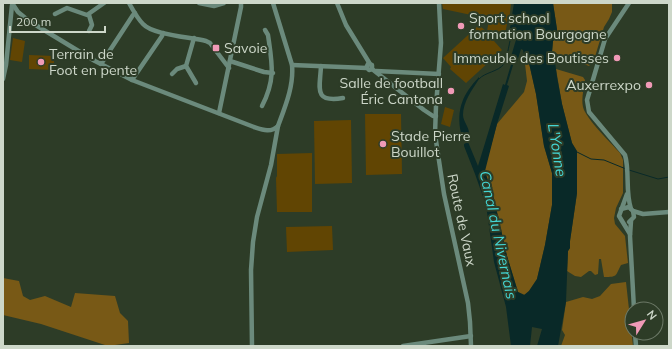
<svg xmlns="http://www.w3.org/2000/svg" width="672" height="349" font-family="Mulish,sans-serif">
<rect width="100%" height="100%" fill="#2d3c27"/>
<g fill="#614503">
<path d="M442,3H511L509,23L443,9Z"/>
<path d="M489,20L507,24L505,35L487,31Z"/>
<path d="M479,25L495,39L494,41L502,50L466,83L450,69L451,67L443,58Z"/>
<path d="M13,38L25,41L22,62L10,60Z"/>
<path d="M29,55L54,56V70L29,69Z"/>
<path d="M445,107L454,110L450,127L441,124Z"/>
<path d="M365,114H401L402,174L366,175Z"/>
<path d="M351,120L352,183L315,184L314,121Z"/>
<path d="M312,153V212H277L276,178L277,176V154Z"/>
<path d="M332,226L333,250L287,252L286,227Z"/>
</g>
<g fill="#785916">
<path d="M553,3H612V12L609,19L604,27L594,60L589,66L552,52L553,41L558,36Z"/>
<path d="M524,55L529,63L536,94L544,146L552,173V205L545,245L537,279L529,291L525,295L518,292L507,256L494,199L484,171L497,124L524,92L527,81Z"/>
<path d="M556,69L583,77L585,80C584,89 581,98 583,107C586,119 611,143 620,153L623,160V193L616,208L614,218L615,224L625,236L628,263L621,265C615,276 618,277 604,277L601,259H599L598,274L595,275L591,271H589L581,277L575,276L567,271L568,251L570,248V241L577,193V152L572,143L562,104Z"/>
<path d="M3,278L19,281L23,296L30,300L45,296L71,307L75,293L115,296L120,313L128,321L129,343L108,346L41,324L3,315Z"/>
<path d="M626,282L633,346H561L565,335L562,330L566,302L583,297L592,299L600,296L611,284Z"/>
</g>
<g fill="#092928" fill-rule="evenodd">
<path d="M514,3H553L558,36L553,41L552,52L554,54L557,77L562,104L572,143L577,151V193L570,241V248L568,251L566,302L558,346H537L542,329L532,327L530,346H511L506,307L494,262L486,205L475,174L464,146V144L468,142L478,166L503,84L505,85L512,61L510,60L518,33H514L510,28ZM521,49L523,50L524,55L529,63L536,94L544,146L552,173V205L545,245L537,279L529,291L524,295L518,292L507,256L494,199L485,171L497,124L509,86L507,85L514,62H517Z"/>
<path d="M479,77V79C472,90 463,102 463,115C463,121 469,127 469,133L463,134L461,133C456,109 463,94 479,77Z"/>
</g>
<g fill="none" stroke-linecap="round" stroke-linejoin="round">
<g stroke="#092928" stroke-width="1">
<path d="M479,79C485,72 498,72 504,64C507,59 510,39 512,32"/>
<path d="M577,152L591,159L604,160L626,169"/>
<path d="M629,170L658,179L669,177"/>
</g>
<g stroke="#6b8a7c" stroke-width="4.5">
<path d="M12,3L18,12L29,21L95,61L132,80L254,127C263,130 271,133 278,126C285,107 294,86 292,65L273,3"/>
<path d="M129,3C133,10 137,18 143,24C153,35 190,37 206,41L210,43L229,68"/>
<path d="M199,3L214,6L224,3"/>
<path d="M337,3L346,25L370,64"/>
<path d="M439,3L441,43L436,106L435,134L444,194L468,303L470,322L471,346"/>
<path d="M629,3L605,39L587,100L589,112L625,155C630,172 625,191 631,209"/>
<path d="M55,14L67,8L87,15L104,3"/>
<path d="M89,15L92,25L89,31"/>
<path d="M194,38L186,66L196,83"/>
<path d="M230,61L264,72L273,73"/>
<path d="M101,64L133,15L135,13"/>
<path d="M292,65L367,68L369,70L372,69V65L368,64L367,66V68"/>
<path d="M321,66C320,88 313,103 343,98"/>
<path d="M372,69L424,110L433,116H436"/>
<path d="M376,71L439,74"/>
<path d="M172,74L177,69L186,66"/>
<path d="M3,79L6,65L12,5"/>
<path d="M132,80L162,36L163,33"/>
<path d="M262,106C276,79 272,63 268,35L265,30"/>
<path d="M219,113L241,7V3"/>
<path d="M627,194L619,216L630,234"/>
<path d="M621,209L629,207L633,211L634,217L629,222"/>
<path d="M633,211L643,214L669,212"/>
<path d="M631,221L630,236L634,309"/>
<path d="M635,333L636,346"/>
<path d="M252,346L251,270L253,242L257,217L271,165L278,126"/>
<path d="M403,346L471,336"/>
</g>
</g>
<g fill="#f09ab7" stroke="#2d3c27" stroke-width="1.5">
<circle cx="461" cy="26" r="4"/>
<rect x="212" y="44" width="8" height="8" rx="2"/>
<circle cx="617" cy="58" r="4"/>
<circle cx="41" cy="62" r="4"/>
<circle cx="649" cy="85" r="4"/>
<circle cx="451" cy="91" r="4"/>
<circle cx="383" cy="144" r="4"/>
</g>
<g text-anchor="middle" stroke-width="4" stroke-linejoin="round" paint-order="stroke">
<g font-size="14" fill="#cdd7c9" stroke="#2d3c27" text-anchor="start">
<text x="469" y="23">Sport school<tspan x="469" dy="16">formation Bourgogne</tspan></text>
<text x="224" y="53">Savoie</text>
<text x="49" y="59">Terrain de<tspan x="49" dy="16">Foot en pente</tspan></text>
<text x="609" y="63" text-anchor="end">Immeuble des Boutisses</text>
<text x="443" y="88" text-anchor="end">Salle de football<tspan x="443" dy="16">Éric Cantona</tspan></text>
<text x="641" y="90" text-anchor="end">Auxerrexpo</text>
<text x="391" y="141">Stade Pierre<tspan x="391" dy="16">Bouillot</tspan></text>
</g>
<g font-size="14" fill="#cdd7c9" stroke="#2d3c27">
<text transform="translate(462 220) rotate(78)" y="5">Route de Vaux</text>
</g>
<g font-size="15" font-style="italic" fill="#44d6d4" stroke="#2d3c27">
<text transform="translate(557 150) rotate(81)" y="5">L'Yonne</text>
<text transform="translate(498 235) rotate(78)" y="5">Canal du Nivernais</text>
</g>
</g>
<rect width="672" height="349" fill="none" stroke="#cdd7c9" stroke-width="8"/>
<g transform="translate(644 321) rotate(53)"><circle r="19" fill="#2d3c27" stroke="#6d7a68"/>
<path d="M0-3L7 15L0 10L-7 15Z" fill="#f09ab7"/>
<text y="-6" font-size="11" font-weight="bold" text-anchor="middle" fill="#cdd7c9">N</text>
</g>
<path d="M10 26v6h95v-6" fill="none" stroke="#cdd7c9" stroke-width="2"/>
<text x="16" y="26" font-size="12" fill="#cdd7c9" stroke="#2d3c27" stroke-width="3" paint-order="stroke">200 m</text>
</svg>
